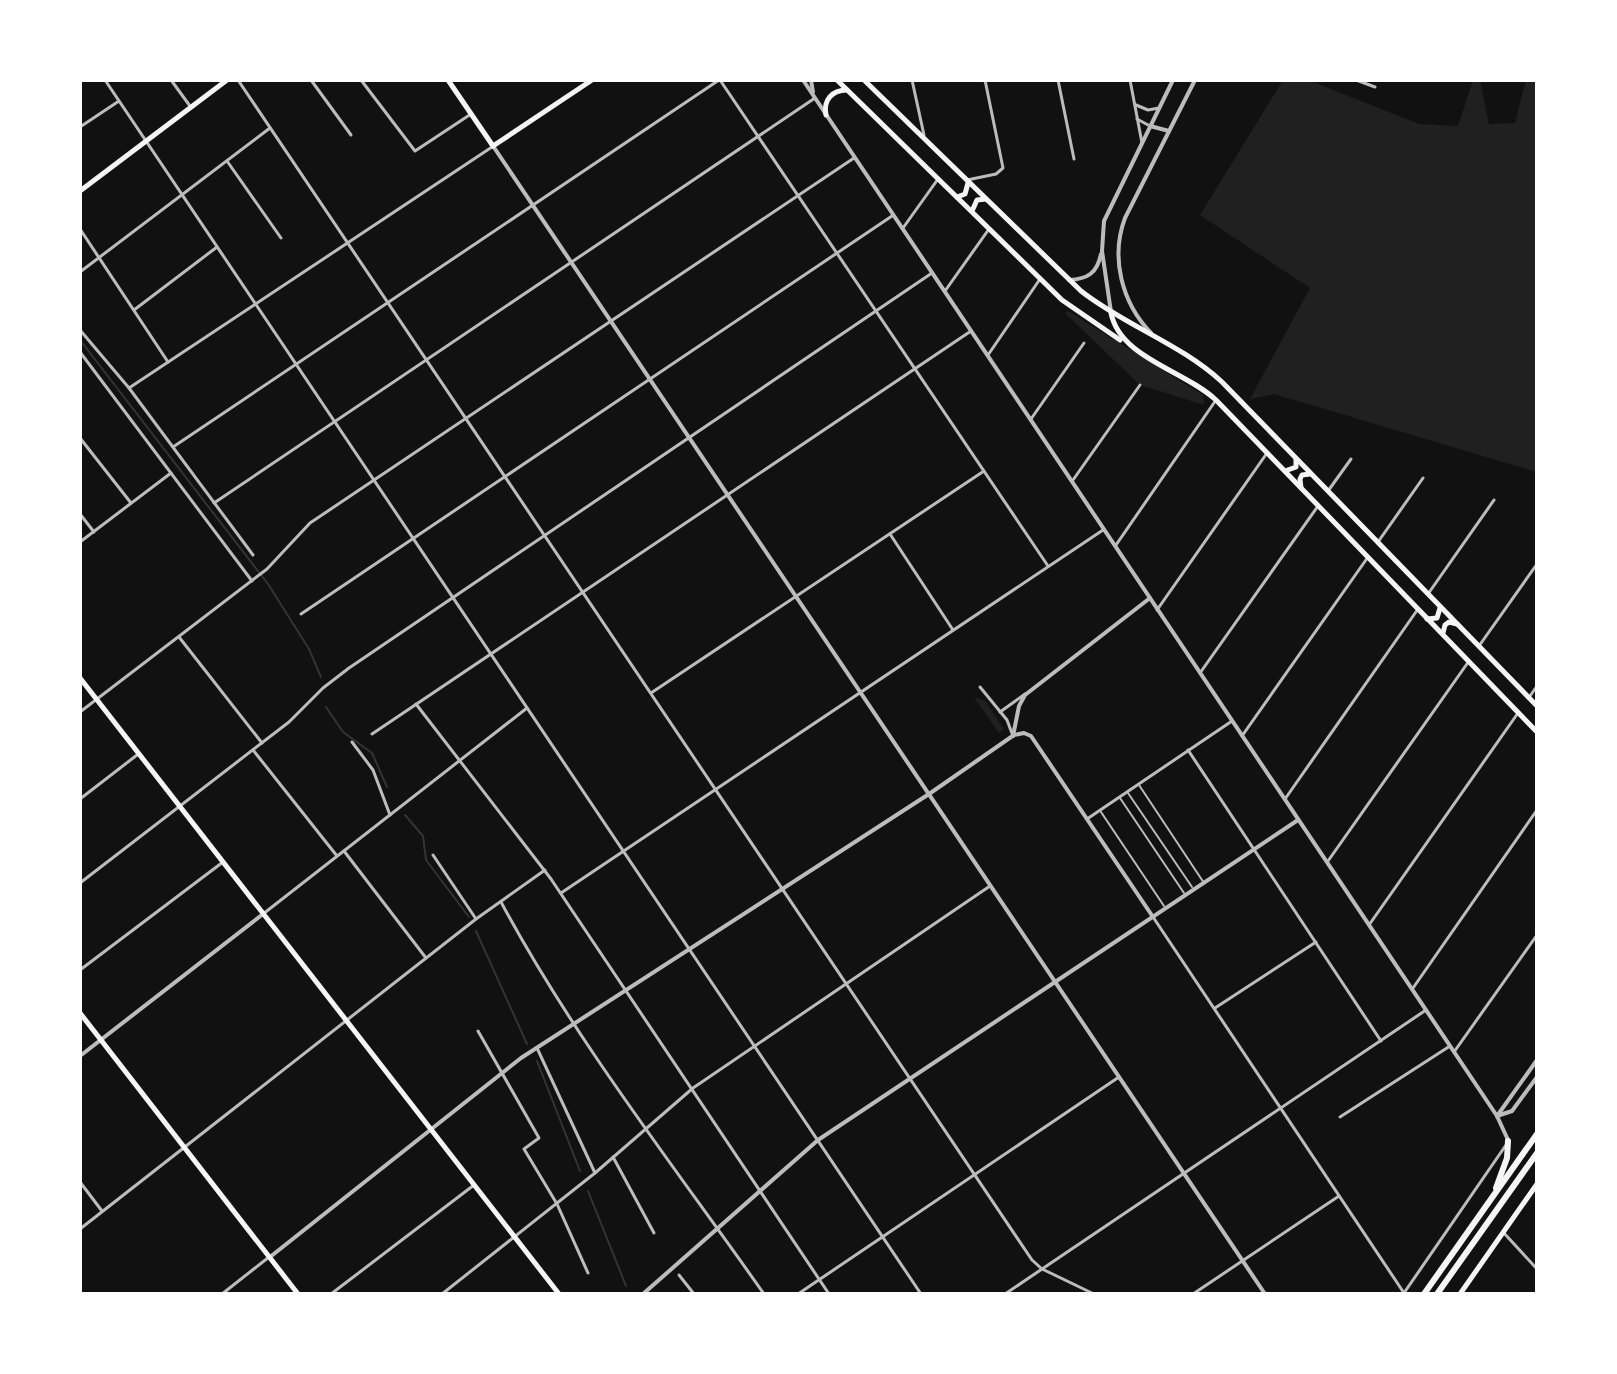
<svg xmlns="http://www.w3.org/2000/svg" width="1617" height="1374" font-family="'Alegreya Sans',sans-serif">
<rect width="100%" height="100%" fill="#111"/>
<g fill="#202020">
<path d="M1283,80H1308L1419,124L1458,126L1473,80H1480L1489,124L1515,123L1526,80H1537V472L1274,394L1250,399L1310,288L1200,215Z"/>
<path d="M1068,311L1203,395L1204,405L1140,385L1066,314Z"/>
<path d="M974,697L985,701L1004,729L999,733Z"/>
</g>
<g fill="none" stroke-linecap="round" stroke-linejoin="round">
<g stroke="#333" stroke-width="2">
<path d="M80,340L268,584L309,649L321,677"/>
<path d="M326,707L343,732L372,753L387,787"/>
<path d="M405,815L423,836L426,860L469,917"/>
<path d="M476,931L527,1044"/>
<path d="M537,1061L580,1171"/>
<path d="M588,1191L626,1286"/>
</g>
<g stroke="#bcbcbc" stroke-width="2">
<path d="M1139,785L1204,883"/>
<path d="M1128,793L1192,887"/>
<path d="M1120,798L1184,893"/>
<path d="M1101,812L1164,906"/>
</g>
<g stroke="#bcbcbc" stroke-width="3">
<path d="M105,80L921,1294"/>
<path d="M171,80L190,106"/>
<path d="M238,80L1032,1260L1042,1269L1094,1294"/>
<path d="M311,80L351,135"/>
<path d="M361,80L415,151L471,114"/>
<path d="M720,80L1048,566"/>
<path d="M912,80L924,135"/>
<path d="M1058,80L1074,159"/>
<path d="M1130,80L1142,143"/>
<path d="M1356,80L1375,87"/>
<path d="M1136,105L1148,110L1159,108"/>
<path d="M1137,119L1150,126"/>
<path d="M80,127L119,101"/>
<path d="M227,161L281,238"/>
<path d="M967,180L996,174L1003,168L985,80"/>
<path d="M903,228L938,179"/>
<path d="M80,229L168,362"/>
<path d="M80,272L270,128"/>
<path d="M945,291L989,229"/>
<path d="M134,310L217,247"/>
<path d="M80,330L129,388L253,555"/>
<path d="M80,352L252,581"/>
<path d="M988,355L1040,279"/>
<path d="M129,388L492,147"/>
<path d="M1031,419L1084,343"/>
<path d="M80,438L131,503"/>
<path d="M173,447L719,80"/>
<path d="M1073,480L1140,385"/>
<path d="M1328,491L1351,459"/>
<path d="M214,503L815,98"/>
<path d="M80,514L94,532"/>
<path d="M890,534L953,630"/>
<path d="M80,542L171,473"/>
<path d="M1378,542L1423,478"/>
<path d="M1116,545L1216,400"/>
<path d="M1428,594L1494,500"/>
<path d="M1157,610L1267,453"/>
<path d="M301,614L892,216"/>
<path d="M179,637L262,743"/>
<path d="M1479,646L1537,564"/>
<path d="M1200,673L1318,506"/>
<path d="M980,687L1007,720L1013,736"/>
<path d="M651,693L984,471"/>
<path d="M1530,696L1537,686"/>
<path d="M416,704L551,879L829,1294"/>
<path d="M80,712L267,569L310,523L854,158"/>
<path d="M1000,712L1025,694"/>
<path d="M372,734L971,331"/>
<path d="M1242,736L1368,557"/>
<path d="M352,742L373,770L390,815"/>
<path d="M253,750L337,856"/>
<path d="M1188,750L1381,1041"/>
<path d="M80,799L137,755"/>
<path d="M1285,799L1418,609"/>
<path d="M1087,819L1232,721"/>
<path d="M344,851L426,958"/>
<path d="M433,855L476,919"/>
<path d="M1328,861L1469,661"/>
<path d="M80,883L289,722L323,688L349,668L932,273"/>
<path d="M561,893L1103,530"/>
<path d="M501,902C575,1040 674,1166 764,1294"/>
<path d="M263,914L527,708"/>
<path d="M1153,917L1404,1293"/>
<path d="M1369,925L1518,713"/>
<path d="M80,970L223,862"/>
<path d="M1413,988L1537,810"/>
<path d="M1215,1008L1316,942"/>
<path d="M478,1031L539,1138L524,1149L557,1204L588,1273"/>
<path d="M537,1048L595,1173"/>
<path d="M1454,1052L1537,935"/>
<path d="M1340,1117L1450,1046"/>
<path d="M613,1157L654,1233"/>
<path d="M80,1182L102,1211"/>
<path d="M80,1229L476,919L545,870"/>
<path d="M1503,1232L1537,1269"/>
<path d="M679,1275L694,1294"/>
<path d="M1404,1293L1506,1145"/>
<path d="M222,1294L269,1257"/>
<path d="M331,1294L474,1185"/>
<path d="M442,1294L595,1173L693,1088L990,886"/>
<path d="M798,1294L1119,1077"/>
<path d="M1005,1294L1426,1010"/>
<path d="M1193,1294L1339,1196"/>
</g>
<g stroke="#bcbcbc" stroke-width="4">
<path d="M803,80L1497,1116L1508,1140"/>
<path d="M811,80L813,92"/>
<path d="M1150,126L1169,131"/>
<path d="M493,146L1265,1294"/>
<path d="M1069,280C1088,279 1097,273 1101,254"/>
<path d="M1111,312L1102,251L1104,221L1173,80"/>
<path d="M1151,333C1122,303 1110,258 1125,218L1195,80"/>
<path d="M1013,736L1019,706L1025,695L1150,598"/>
<path d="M80,1056L263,914"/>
<path d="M1497,1116L1537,1060"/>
<path d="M1497,1116L1512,1111L1537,1077"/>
<path d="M270,1257L521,1058L929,794L1014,735L1024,733L1031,736L1153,917"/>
<path d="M643,1294L818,1140L1298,820"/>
</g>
<g stroke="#f5f5f5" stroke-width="5">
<path d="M448,80L493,146L592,80"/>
<path d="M837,80L1062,300L1120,340"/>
<path d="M864,80L1081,291C1124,325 1181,344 1222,382L1537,706"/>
<path d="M826,115C823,100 832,90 847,90"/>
<path d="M80,191L227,80"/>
<path d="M957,197L965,194L968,183"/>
<path d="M972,211L977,200L986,199"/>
<path d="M1111,313C1120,358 1184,370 1216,400L1537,732"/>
<path d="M1285,471L1296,467V459"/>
<path d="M1301,488L1300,479L1302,475L1310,474"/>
<path d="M1427,619L1437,618L1440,608"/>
<path d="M1443,633L1445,625L1449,622L1457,624"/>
<path d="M80,678L559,1294"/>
<path d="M80,1013L298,1294"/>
<path d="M1460,1294L1537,1184"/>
</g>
<g stroke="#f5f5f5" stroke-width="6">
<path d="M1496,1188L1507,1158L1508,1141"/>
<path d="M1424,1294L1537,1134"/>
<path d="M1437,1294L1537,1153"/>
</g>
</g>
<rect width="1617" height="1374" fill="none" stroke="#ffffff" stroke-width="164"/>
</svg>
